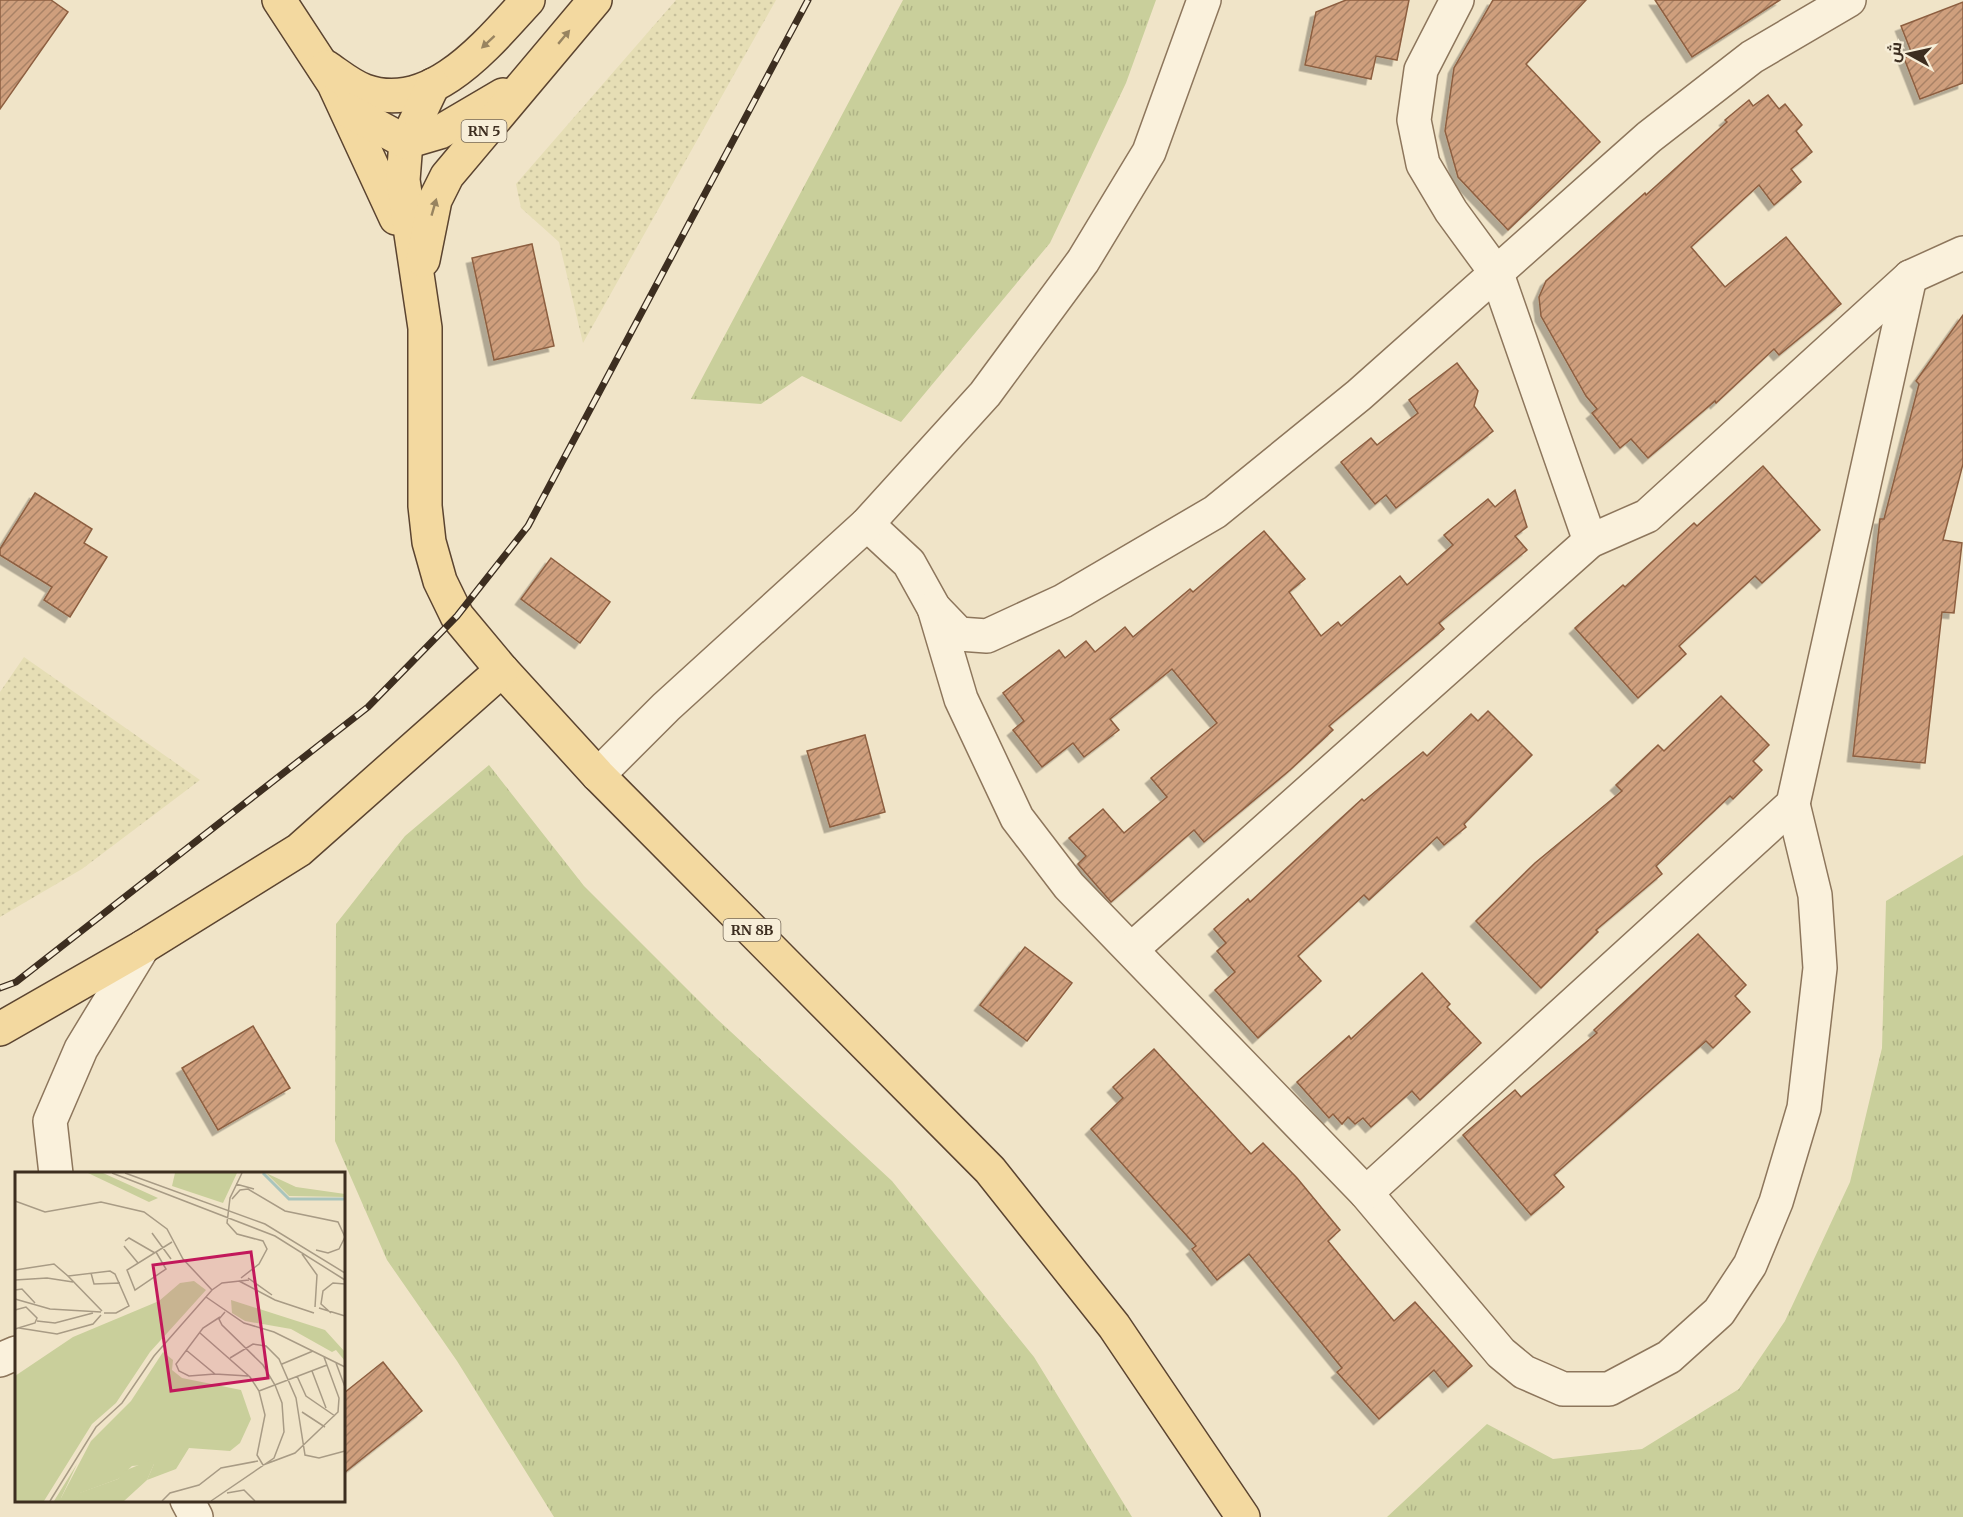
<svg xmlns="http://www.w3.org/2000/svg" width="1963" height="1517" font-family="Merriweather,Cairo,serif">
<defs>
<pattern id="farmland-dots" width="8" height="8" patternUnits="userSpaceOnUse" patternTransform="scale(1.5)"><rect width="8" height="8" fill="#e6deb5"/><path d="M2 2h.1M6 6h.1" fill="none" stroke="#c6bf9b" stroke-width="1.8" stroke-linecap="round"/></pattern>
<pattern id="grass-tufts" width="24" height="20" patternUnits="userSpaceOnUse" patternTransform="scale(1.5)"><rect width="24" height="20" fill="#c9cf9b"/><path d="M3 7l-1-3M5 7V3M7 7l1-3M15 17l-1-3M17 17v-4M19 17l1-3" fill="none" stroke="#aeb285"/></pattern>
<pattern id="building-hatch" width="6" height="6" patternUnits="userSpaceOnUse" patternTransform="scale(1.5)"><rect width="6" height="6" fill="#cf9f7d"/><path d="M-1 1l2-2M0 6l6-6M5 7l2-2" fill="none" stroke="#a98266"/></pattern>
<filter id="shadow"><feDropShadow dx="-5.5" dy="5.5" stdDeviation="0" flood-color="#0004"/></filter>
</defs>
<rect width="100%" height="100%" fill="#f0e4c8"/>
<g fill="url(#farmland-dots)">
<path d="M676,0H776L583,343L559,242L521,208L516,184Z"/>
<path d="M24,657L200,780L82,869L0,917V692Z"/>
</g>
<g fill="url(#grass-tufts)">
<path d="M903,0H1156L1126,83L1050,243L901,422L802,376L761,404L691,399Z"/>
<path d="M489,765L584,886L717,1019L892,1181L1034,1357L1132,1517H554L457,1361L387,1260L335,1141L336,924L405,836Z"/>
<path d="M1963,855V1517H1387L1487,1424L1553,1459L1642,1449L1739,1389L1785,1321L1850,1182L1882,1048L1886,901Z"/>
</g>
<g fill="url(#building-hatch)" stroke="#8d5f41" stroke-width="1.5" filter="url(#shadow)">
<path d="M0,0H51L68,12L0,109Z"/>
<path d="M1346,0H1409L1397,60L1376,56L1371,79L1305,65L1316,12Z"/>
<path d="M1493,0H1586L1526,64L1600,142L1508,230L1458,177L1445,131L1454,68Z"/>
<path d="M1655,0H1780L1692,57Z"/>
<path d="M1963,2V83L1920,99L1904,58L1912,54L1901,26Z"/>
<path d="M1768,95L1779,109L1785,104L1802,125L1796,131L1812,152L1791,169L1801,182L1774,205L1759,185L1691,247L1725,287L1786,237L1841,304L1779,355L1774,349L1716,403L1715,401L1648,458L1631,439L1620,448L1592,413L1597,409L1586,396L1541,316L1539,297L1546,281L1645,193L1646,195L1727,122L1725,120L1749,100L1753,106Z"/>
<path d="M532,244L554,346L494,360L472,258Z"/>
<path d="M1963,315V464L1943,540L1962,543L1954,613L1942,612L1925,763L1853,756L1880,519H1884L1919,384L1916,381Z"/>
<path d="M1457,363L1478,391L1474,406L1493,431L1396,508L1386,495L1375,504L1341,462L1371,438L1377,445L1418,413L1409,400Z"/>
<path d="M1763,466L1820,530L1762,583L1755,576L1679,646L1686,654L1638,698L1575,628L1623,585L1625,587L1694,523L1697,526Z"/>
<path d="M1515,490L1527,527L1515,536L1527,550L1439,623L1444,629L1329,726L1333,730L1290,770L1204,842L1194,830L1111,902L1078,864L1086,856L1069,838L1103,809L1124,833L1167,797L1151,778L1217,723L1172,669L1110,719L1119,730L1084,757L1073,743L1042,767L1013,730L1024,721L1003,693L1059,650L1065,658L1086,641L1095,652L1125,627L1133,637L1190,589L1193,592L1264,531L1305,579L1289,592L1321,636L1338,622L1341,626L1400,576L1407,585L1453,545L1444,535L1488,499L1495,507Z"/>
<path d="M35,493L92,529L84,543L107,557L70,617L44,600L52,587L0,555V549Z"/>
<path d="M551,558L610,602L580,643L521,599Z"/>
<path d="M1721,696L1769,745L1753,761L1762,770L1733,799L1730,796L1656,866L1662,874L1596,930L1598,932L1541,988L1476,921L1535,863L1622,791L1616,785L1658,745L1664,751Z"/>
<path d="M1488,711L1532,755L1464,824L1466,827L1444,845L1437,837L1369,900L1364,895L1298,956L1321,981L1258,1038L1215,990L1235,972L1217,951L1226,943L1214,929L1248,899L1250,902L1362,799L1364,801L1423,752L1427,756L1471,714L1478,721Z"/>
<path d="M865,735L885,812L830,827L807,751Z"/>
<path d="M1698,934L1746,985L1735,996L1750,1012L1713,1048L1706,1041L1554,1175L1564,1187L1531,1215L1463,1135L1515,1090L1521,1097L1597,1033L1594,1030Z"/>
<path d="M1025,947L1072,983L1027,1041L980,1005Z"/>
<path d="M1422,973L1450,1004L1447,1007L1481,1043L1420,1100L1412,1091L1371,1127L1363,1118L1355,1124L1348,1117L1342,1124L1333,1114L1329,1118L1297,1082L1349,1036L1351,1039Z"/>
<path d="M253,1026L290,1088L218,1130L182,1068Z"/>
<path d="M1154,1049L1251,1154L1263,1143L1297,1178L1340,1230L1328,1241L1394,1321L1415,1302L1472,1366L1448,1387L1434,1370L1379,1419L1337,1372L1342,1368L1249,1254L1217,1280L1192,1249L1196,1246L1091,1129L1123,1098L1113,1087Z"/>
<path d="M383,1362L422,1411L344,1473V1393Z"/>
</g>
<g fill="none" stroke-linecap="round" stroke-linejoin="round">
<defs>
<g id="minor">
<path d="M1457,0L1421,70L1414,120L1423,164L1451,211L1497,274L1590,541"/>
<path d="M867,524L909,563L934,608L959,634L987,636L1063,601L1215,512L1359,395L1649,137L1752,57L1849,0"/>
<path d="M934,608L961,699L1017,818L1069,886L1366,1193L1501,1353L1524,1372L1563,1389H1609L1669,1357L1719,1312L1750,1265L1776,1202L1804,1108L1820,968L1815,895L1793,804"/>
<path d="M598,775L666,707L867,524L985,394L1083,261L1149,152L1204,0"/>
<path d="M1132,949L1590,541L1647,516L1910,277L1963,253"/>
<path d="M56,1174L50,1121L81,1049L143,947"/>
<path d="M1366,1193L1793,804L1910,277"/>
<path d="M0,1360L16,1353"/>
<path d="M187,1500L196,1517"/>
</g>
<g id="major">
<path d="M279,0L334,84L396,218"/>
<path d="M326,67C338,75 351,86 365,91C432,115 489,42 528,0"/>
<path d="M433,85L406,142L403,180L425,328V506L429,542L440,581L457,616L502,670L598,775L990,1170L1114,1326L1243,1517"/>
<path d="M347,110L406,142L440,132L503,95"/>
<path d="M423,260L435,200L447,176L595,0"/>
<path d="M0,1029L143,947L299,850L502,670"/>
</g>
</defs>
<use href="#minor" stroke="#8d765c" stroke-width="36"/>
<use href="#major" stroke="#5b4430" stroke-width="36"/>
<use href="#minor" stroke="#faf1dc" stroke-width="33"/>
<use href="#major" stroke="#f3d9a0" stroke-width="33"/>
<defs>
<path id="rail" d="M0,988L16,982L368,707L457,616L528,526L808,0"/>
</defs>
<use href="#rail" stroke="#3d2e20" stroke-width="7"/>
<use href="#rail" stroke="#f7eed8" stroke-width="4.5" stroke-dasharray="14" stroke-linecap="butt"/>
</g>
<defs><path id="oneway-solid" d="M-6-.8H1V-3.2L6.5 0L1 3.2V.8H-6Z" transform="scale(1.5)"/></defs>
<g fill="#988460">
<use href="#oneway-solid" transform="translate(564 37) rotate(-50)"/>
<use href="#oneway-solid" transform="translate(488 42) rotate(137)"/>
<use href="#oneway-solid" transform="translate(434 207) rotate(-74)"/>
</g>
<g text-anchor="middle" stroke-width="4.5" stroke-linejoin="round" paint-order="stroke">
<g fill="#f7eed8" stroke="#756857" stroke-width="1.5">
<rect x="461.5" y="120" width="45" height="22" rx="4.5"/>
<rect x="723.5" y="919" width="57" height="22" rx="4.5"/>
</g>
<g font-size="14" font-weight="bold" fill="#3d2e20">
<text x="484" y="136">RN 5</text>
<text x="752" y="935">RN 8B</text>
</g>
</g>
<g transform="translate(15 1172)">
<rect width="330" height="330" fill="#f0e4c8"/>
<path d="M160,1H222L208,31L157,14ZM251,1L281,15L330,22V25L274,24ZM179,109L191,118L135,180L101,231L77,252L29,329H0V204L58,165L144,129L165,111ZM216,128L310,158L330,180V189L321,178L317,180L276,157L230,149L217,141ZM148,180L158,188L157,198L167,206L226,218L236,247L225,271L215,279L174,276L161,297L132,308L139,292L117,294L103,307L65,321L62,327L46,326L76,269L116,229Z" fill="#c9cf9b"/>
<path d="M73,1H88L143,26L134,30ZM136,288L139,292L132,308L109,329H39L62,292L46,326H62L64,321L103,307L109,299Z" fill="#c9cf9b"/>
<path fill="none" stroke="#a9c4bc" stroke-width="3" d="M248,1L274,27H330"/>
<path fill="none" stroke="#a89b85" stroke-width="1.5" d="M97,1L260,64L330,108M110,1L250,52L330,101M221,12L239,17M217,27L225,18L233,17L270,39L323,50L330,65L324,77L313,81L301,78M0,29L30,40L86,30L129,40L152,57L168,87L197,118M137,61L156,87M110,69L114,66L140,81M109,74L123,91M141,80L151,97L120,118L112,98L157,70M287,82L302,103L300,135M0,98L39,92L53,104M76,101L79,112L105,111M226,106L244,92L252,77L248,69L222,62L212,51L215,26L227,1M233,106L257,123M0,108L32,106L58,110M224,109L260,128L299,141M0,118L7,117L20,131M191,125L229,151L259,160L330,195M0,127L35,137L86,140M304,136L330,144M0,138L11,135L22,146L20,151L0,157M87,139L53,104L95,99L100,102L114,134L101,141H89M316,141L306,132L308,119L318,111L330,112M22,149L40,151L78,141M4,156L42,162L78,152L86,143M185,161L235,205L244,219L250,243L242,283L248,293L280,281L323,240L324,226L309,185M171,178L200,202L233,204M215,186L238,172L251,174L264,187L281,226L290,283L304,286L330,279M321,191L330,215M267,192L298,179M297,199L311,236M200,202L174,204L164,199L161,192L188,156L205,145M282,204L291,224L320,244M244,219L312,193M287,240L310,255M212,321L229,318L240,329M35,329L81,255L107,231L139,184L197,118L207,111L234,108M147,329L155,321L184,313L206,296L243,289M196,329L259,286L269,260L267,231L260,213L248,193L207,153L204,147L210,140"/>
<path fill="#c2185b" fill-opacity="0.15" stroke="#c2185b" stroke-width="3" d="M236,80L253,206L156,219L138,93Z"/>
<rect width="330" height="330" fill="none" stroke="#3d2e20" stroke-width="3"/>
</g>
<g transform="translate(1909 54) rotate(278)" stroke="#f7eed8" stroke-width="4.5" paint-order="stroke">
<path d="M0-4.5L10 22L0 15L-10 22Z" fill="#3d2e20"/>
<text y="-9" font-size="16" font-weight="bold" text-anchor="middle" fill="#3d2e20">ش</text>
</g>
</svg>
